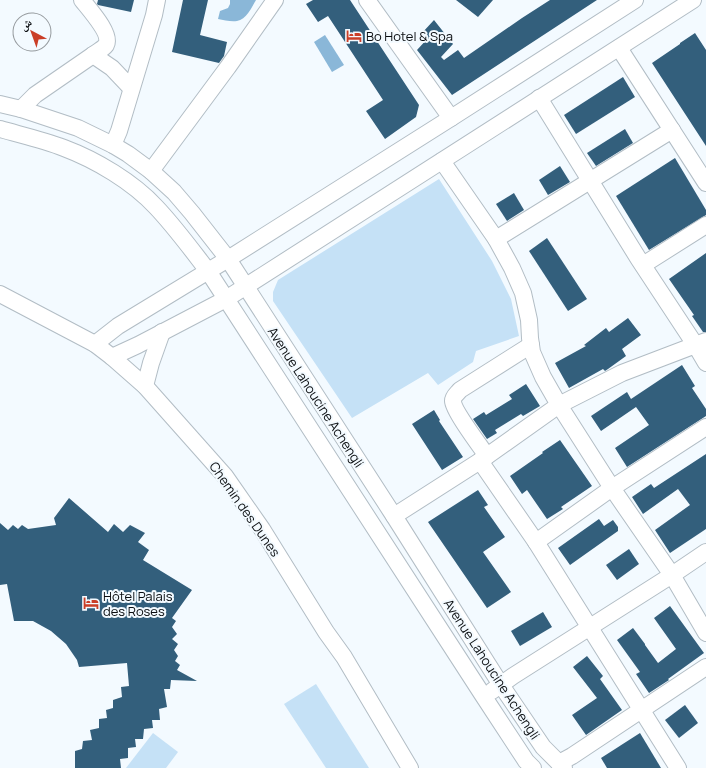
<svg xmlns="http://www.w3.org/2000/svg" width="706" height="768" font-family="Manrope,'Noto Naskh Arabic',sans-serif">
<rect width="100%" height="100%" fill="#f3faff"/>
<g fill="#c5e1f6">
<path d="M439,179L492,261L511,299L519,336L476,351L473,362L438,385L428,373L352,418L273,301V292L278,280Z"/>
<path d="M316,684L369,768H326L284,704Z"/>
<path d="M153,733L178,752L166,768H126Z"/>
</g>
<g fill="#8ab7d8">
<path d="M230,0H256C252,7 246,20 237,21C231,22 224,20 218,19L220,11L228,8L230,4Z"/>
<path d="M325,35L344,65L332,72L314,42Z"/>
</g>
<g fill="#335f7c">
<path d="M98,0H134L131,12L98,5L97,4Z"/>
<path d="M183,0H208L200,35L227,42L224,56L219,63L172,52Z"/>
<path d="M313,0H350L419,105L416,117L385,139L366,111L383,100L328,16L318,22L306,4Z"/>
<path d="M456,0H493L478,17Z"/>
<path d="M550,0H597L452,95L417,50L428,38L422,33L434,20L453,44L441,57L444,60L458,50L464,58L522,18Z"/>
<path d="M695,33L706,50V146L652,63L680,44V43Z"/>
<path d="M623,77L635,97L576,134L564,115Z"/>
<path d="M625,129L633,143L596,166L587,153Z"/>
<path d="M675,158L706,210V215L649,250L616,196Z"/>
<path d="M560,166L570,182L548,195L539,180Z"/>
<path d="M514,193L524,210L507,221L496,204Z"/>
<path d="M547,238L587,299L568,311L529,251Z"/>
<path d="M706,253V332H703L692,316L694,315L669,279Z"/>
<path d="M628,318L641,335L622,349L626,356L608,369L605,371L603,369L569,388L555,363L586,346L584,345L606,328L609,332Z"/>
<path d="M682,365L695,386L692,388L706,409V416L627,467L615,448L649,425L636,407L601,431L591,416L627,392L631,399Z"/>
<path d="M526,384L540,406L523,416L521,414L495,430L497,433L487,439L473,419L484,412L486,415L512,399L509,395Z"/>
<path d="M434,410L440,420L439,421L463,457L442,470L412,424Z"/>
<path d="M560,440L592,486L561,507L563,509L547,519L527,490L522,494L510,476L543,453L542,452Z"/>
<path d="M706,454V529L670,553L655,530L690,505L678,489L643,514L632,497L651,484L654,488Z"/>
<path d="M478,490L488,505L484,507L505,537L483,552L511,592L487,608L428,522Z"/>
<path d="M69,498L108,532L114,524L123,532L130,525L145,533L138,542L149,550L143,560L192,590L172,618L176,621L172,627L177,634L172,639L178,644L174,650L178,656L175,661L180,665L177,670L197,681L171,680L170,689H164L167,707L159,709L160,720H152L153,728L144,729L143,739H135L136,747L128,748V758L120,759L121,768H75V751L82,749L83,741L92,740L90,730L99,728V719L107,718L106,710L113,708V700L122,697L121,687L129,686L127,663L79,667L77,660L66,644L51,631L33,621H14L7,584L0,585V523L8,530L13,525L18,529L22,525L28,529L56,525L54,518Z"/>
<path d="M599,519L604,526L613,520L618,527V531L570,565L558,548Z"/>
<path d="M629,549L639,564L617,580L606,565Z"/>
<path d="M670,606L704,653L668,679L669,680L649,693L636,674L640,672L617,640L633,628L645,644V645L658,663L676,649L654,618Z"/>
<path d="M543,612L552,627L520,646L511,631Z"/>
<path d="M587,656L603,676L600,679L622,710L586,735L572,715L597,698L573,667Z"/>
<path d="M685,705L698,723L679,738L665,720Z"/>
<path d="M640,733L661,768H607L601,758Z"/>
</g>
<g fill="none" stroke-linecap="round" stroke-linejoin="round">
<defs>
<g id="minor">
<path d="M82,0C89,9 112,34 106,45C103,49 97,52 93,55L112,68L131,88"/>
<path d="M367,0L451,118"/>
<path d="M619,48L706,183"/>
<path d="M539,98L638,258L696,346L706,363"/>
<path d="M0,104L21,109L78,128L113,145L128,154L151,171L174,192L192,213L228,259L394,516L501,685L543,747L564,768"/>
<path d="M21,109L35,95L93,55"/>
<path d="M0,129C21,135 43,140 64,148C96,160 133,182 156,207C175,227 191,249 208,271L484,697L526,761L533,768"/>
<path d="M113,145L119,131L154,15L157,0"/>
<path d="M442,161L496,239L512,268L523,293L529,320L530,338L532,352L543,377L559,405L612,488L672,575L706,633"/>
<path d="M151,171L228,67L275,0"/>
<path d="M496,239L672,130"/>
<path d="M643,265L706,225"/>
<path d="M0,294L95,344L112,357L145,386L225,476L262,529L326,632L344,657L410,768"/>
<path d="M95,344L118,326L228,259L451,118L635,0"/>
<path d="M112,357L138,345L226,299L693,0"/>
<path d="M145,386L151,363L162,332"/>
<path d="M487,456C480,446 453,410 453,401C453,396 457,394 460,390L531,345"/>
<path d="M480,461L536,542L678,768"/>
<path d="M394,516L480,461L559,405L622,373L706,341"/>
<path d="M536,542L612,488L706,427"/>
<path d="M492,691L513,676L672,575L706,552"/>
<path d="M559,763L572,756L706,667"/>
</g>
</defs>
<use href="#minor" stroke="#b2bdc5" stroke-width="18"/>
<use href="#minor" stroke="#fff" stroke-width="16"/>
</g>
<defs>
<symbol id="hotel-bare" viewBox="-9 -9 18 18"><path d="M-6-4.5h1.5V1H6V5H4.5V3h-9V5H-6ZM-4 0a1.8 1.8 0 1 1 3.6 0ZM.5 0V-2.5h3Q6-2.5 6 0Z" fill="#ca3e27" stroke="#f3faff" stroke-width="2.5" paint-order="stroke"/></symbol>
</defs>
<g fill-rule="evenodd">
<use href="#hotel-bare" x="343" y="25" width="22" height="22"/>
<use href="#hotel-bare" x="80" y="592" width="22" height="22"/>
</g>
<g text-anchor="middle" stroke-width="4" stroke-linejoin="round" paint-order="stroke">
<g font-size="13" fill="#0a0d10" stroke="#f3faff" text-anchor="start">
<text x="366" y="41">Bo Hotel &amp; Spa</text>
<text x="103" y="601">Hôtel Palais<tspan x="103" dy="15">des Roses</tspan></text>
</g>
<g font-size="13" fill="#0a0d10" stroke="#f3faff">
<text transform="translate(316 397) rotate(57)" y="5">Avenue Lahoucine Achengli</text>
<text transform="translate(245 509) rotate(55)" y="5">Chemin des Dunes</text>
<text transform="translate(492 669) rotate(57)" y="5">Avenue Lahoucine Achengli</text>
</g>
</g>
<g transform="translate(32 32) rotate(319)"><circle r="19" fill="#f3faff" stroke="#969b9f"/>
<path d="M0-3L7 15L0 10L-7 15Z" fill="#ca3e27"/>
<text y="-6" font-size="11" font-weight="bold" text-anchor="middle" fill="#0a0d10">ش</text>
</g>
</svg>
